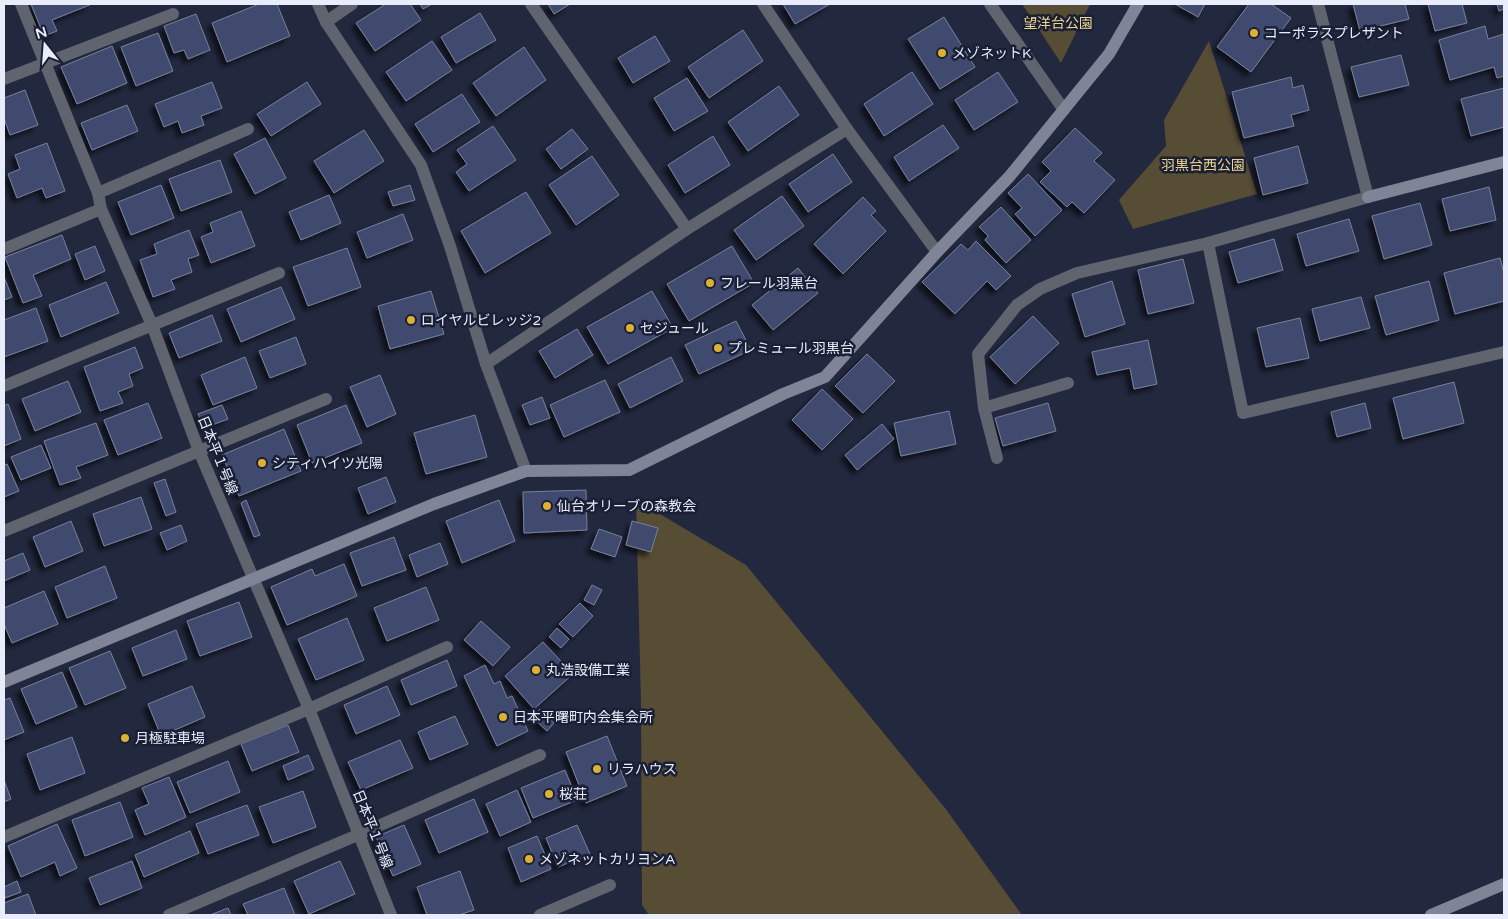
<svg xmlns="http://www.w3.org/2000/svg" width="1508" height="919" font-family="'Varela Round','Noto Sans JP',sans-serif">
<defs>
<filter id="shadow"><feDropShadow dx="-4.5" dy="4.5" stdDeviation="2.5" flood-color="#0009"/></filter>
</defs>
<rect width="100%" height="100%" fill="#22283e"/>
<g fill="#574d35">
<path d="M1022,4H1090L1061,63Z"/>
<path d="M1209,41L1257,194L1133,229L1119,200L1166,146L1164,120Z"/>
<path d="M636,500L746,565L945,808L1022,915H649L642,905L641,702Z"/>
</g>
<g fill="#404a6e" stroke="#78809b" filter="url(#shadow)">
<path d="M31,4H92L52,20L57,31L44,36Z"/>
<path d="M259,4H277L290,36L227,62L212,23Z"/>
<path d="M386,4H410L421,20L375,51L356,23Z"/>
<path d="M420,4H432L423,9Z"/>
<path d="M548,4H570L554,14Z"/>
<path d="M783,4H830L795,24Z"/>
<path d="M1175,4H1205L1198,17Z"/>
<path d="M1249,4H1271L1291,18L1251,72L1217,47Z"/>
<path d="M1353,4H1405L1409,19L1360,31Z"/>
<path d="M1428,4H1462L1467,23L1435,31Z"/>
<path d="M1497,4H1504V9L1499,11Z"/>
<path d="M480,13L496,40L456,63L441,37Z"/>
<path d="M196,14L210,50L188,59L184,50L174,53L164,26Z"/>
<path d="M944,17L975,67L940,89L908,39Z"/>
<path d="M1485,26L1488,39L1504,34V76L1497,78L1494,67L1450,80L1439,40Z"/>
<path d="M743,30L763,61L709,98L688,67Z"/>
<path d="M158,33L173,71L136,86L121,47Z"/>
<path d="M655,36L670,61L633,83L618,58Z"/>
<path d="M432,41L452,70L406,101L386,72Z"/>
<path d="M112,46L127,83L77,104L61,67Z"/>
<path d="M524,47L546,80L496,116L473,83Z"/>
<path d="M1401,55L1409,85L1359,97L1351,67Z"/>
<path d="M912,72L933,104L884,136L864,104Z"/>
<path d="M998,72L1018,102L974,130L955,100Z"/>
<path d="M1291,77L1293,88L1303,85L1309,110L1291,115L1294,126L1244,138L1232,92Z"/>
<path d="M687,78L708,111L674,131L654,98Z"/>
<path d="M212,82L222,108L201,116L204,125L182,133L178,121L164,127L155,104Z"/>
<path d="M307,82L321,104L271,136L257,114Z"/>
<path d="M779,86L799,115L748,151L728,122Z"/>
<path d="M1504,88V127L1471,136L1461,99Z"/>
<path d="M25,90L38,125L10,135L4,118V98Z"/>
<path d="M462,94L480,122L433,152L415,124Z"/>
<path d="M127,105L138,131L92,150L81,123Z"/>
<path d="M943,125L959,148L909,181L894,157Z"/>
<path d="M493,126L516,160L469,191L456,172L467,164L457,150Z"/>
<path d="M1075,128L1102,153L1094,161L1115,180L1084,213L1072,202L1067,207L1040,182L1051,171L1042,162Z"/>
<path d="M572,129L588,149L561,169L546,149Z"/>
<path d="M364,130L384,161L334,193L314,161Z"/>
<path d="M713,136L730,165L685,193L668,165Z"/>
<path d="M265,138L286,178L255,194L234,154Z"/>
<path d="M47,143L65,191L46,198L42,188L17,198L8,174L20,169L15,155Z"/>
<path d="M1298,146L1308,183L1263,195L1254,158Z"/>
<path d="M833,154L852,182L808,212L789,184Z"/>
<path d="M592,156L619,195L576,225L549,185Z"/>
<path d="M220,160L232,192L181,211L169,179Z"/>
<path d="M1028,174L1062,210L1035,236L1015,214L1022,208L1008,193Z"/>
<path d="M161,185L174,218L131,235L118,202Z"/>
<path d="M410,185L415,200L393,206L388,192Z"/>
<path d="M1489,187L1496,220L1450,231L1442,199Z"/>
<path d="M526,192L551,233L485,273L461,231Z"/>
<path d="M329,195L341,223L301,240L289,212Z"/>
<path d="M782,196L804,226L756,260L734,230Z"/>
<path d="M863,197L876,211L871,215L886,231L843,274L814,244Z"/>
<path d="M1420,203L1432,245L1384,259L1372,216Z"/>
<path d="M1001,207L1031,240L1006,263L985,240L988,236L979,227Z"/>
<path d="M241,211L255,246L211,263L201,237L213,232L210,223Z"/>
<path d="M403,214L413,240L367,258L357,232Z"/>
<path d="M1349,219L1359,251L1306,266L1297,234Z"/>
<path d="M189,230L199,255L188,259L192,272L171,280L175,289L153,297L140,260L157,254L154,244Z"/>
<path d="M62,235L71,259L33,275L42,296L23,303L5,257Z"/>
<path d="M1274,239L1283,270L1238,283L1229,252Z"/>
<path d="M976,241L1011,276L996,290L987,281L955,314L922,282L961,244L968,250Z"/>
<path d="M95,246L105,271L85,280L75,254Z"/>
<path d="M732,246L754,283L689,321L667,284Z"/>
<path d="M347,248L361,287L308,306L293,267Z"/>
<path d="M1500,258L1504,273V301L1455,314L1444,273Z"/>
<path d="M1183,259L1194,303L1148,314L1138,270Z"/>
<path d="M798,268L818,293L773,330L752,305Z"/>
<path d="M4,277L12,297L4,300Z"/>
<path d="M1112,281L1125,324L1085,337L1072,294Z"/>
<path d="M1429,281L1439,320L1386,335L1375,296Z"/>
<path d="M106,282L119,313L61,337L49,305Z"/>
<path d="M281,287L295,319L241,342L227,309Z"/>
<path d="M431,291L444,334L390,349L378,306Z"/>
<path d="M652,291L673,328L608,364L587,327Z"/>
<path d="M1361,297L1370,328L1320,341L1312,309Z"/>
<path d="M36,308L48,341L4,357V320Z"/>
<path d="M212,315L222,341L179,358L169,333Z"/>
<path d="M1033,316L1059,343L1015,384L990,357Z"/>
<path d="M1300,318L1309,358L1266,367L1257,328Z"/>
<path d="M736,321L751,350L699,374L685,345Z"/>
<path d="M577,329L593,355L555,378L539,351Z"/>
<path d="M296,337L306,364L270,378L259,351Z"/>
<path d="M1148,340L1157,384L1134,389L1130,368L1097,375L1092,352Z"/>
<path d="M135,347L143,368L129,374L133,386L118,392L123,403L100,411L84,367Z"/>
<path d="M867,354L895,381L863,413L835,386Z"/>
<path d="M245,357L257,388L213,405L201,375Z"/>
<path d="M671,357L683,381L630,408L618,384Z"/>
<path d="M380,375L396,414L367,427L350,387Z"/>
<path d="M605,380L620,412L564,437L550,405Z"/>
<path d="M68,381L81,412L35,431L22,399Z"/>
<path d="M1454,382L1464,423L1403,439L1393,398Z"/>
<path d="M822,389L853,419L822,450L792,420Z"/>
<path d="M542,397L550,418L530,425L522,405Z"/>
<path d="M148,403L162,438L118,455L104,420Z"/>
<path d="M1048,403L1056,431L1003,446L995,418Z"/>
<path d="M1365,403L1371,428L1337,437L1331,412Z"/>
<path d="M8,404L21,439L4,446V406Z"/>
<path d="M222,405L228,419L204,428L198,414Z"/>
<path d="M346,405L362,443L312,463L297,425Z"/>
<path d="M949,411L956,444L901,456L894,423Z"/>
<path d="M475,415L487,457L426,474L414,433Z"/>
<path d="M96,423L108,455L76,467L81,478L60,485L44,441Z"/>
<path d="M882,424L894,439L857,470L845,455Z"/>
<path d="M284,429L301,471L239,496L222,455Z"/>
<path d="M41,445L51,468L21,480L11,457Z"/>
<path d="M7,464L19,491L4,497V465Z"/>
<path d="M386,477L396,502L368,514L358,488Z"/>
<path d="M165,479L176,512L166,516L154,483Z"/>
<path d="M586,490L587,530L524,533L523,492Z"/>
<path d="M141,497L152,529L104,546L93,514Z"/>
<path d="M246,500L260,535L254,537L241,503Z"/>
<path d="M499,500L515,541L462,563L446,521Z"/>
<path d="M71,521L83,551L45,567L33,537Z"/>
<path d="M632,521L658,528L651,552L626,545Z"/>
<path d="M181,525L187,541L167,550L160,533Z"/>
<path d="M599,529L622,537L615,557L591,549Z"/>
<path d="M394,537L406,570L362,586L350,553Z"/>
<path d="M440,543L448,564L417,577L409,555Z"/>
<path d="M23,553L30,570L4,581V561Z"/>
<path d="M344,564L357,596L287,625L271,587L312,569L315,576Z"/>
<path d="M105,566L117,598L67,618L55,587Z"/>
<path d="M592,585L602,590L594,605L584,600Z"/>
<path d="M426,587L439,620L387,641L374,608Z"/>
<path d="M44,591L58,624L12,643L4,624V608Z"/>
<path d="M239,602L252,637L200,656L187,621Z"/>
<path d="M580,603L593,616L573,637L559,624Z"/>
<path d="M347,618L364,660L316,680L298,639Z"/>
<path d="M481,621L510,647L493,666L464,640Z"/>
<path d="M557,628L569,639L561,648L549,637Z"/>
<path d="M176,630L187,659L143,676L132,648Z"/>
<path d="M543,642L573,674L534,709L505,676Z"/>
<path d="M110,651L126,688L85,705L69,668Z"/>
<path d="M447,660L457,686L411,705L401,680Z"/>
<path d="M485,665L494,684L500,681L507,698L512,696L528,731L497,746L464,676Z"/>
<path d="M62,672L77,707L36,724L21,689Z"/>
<path d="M192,686L205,717L161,736L148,704Z"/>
<path d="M387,686L400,715L356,734L344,705Z"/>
<path d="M10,698L24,732L4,740V700Z"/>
<path d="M540,709L554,723L547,731L532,717Z"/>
<path d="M455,716L468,744L430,760L418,732Z"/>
<path d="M288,725L299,752L252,771L241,744Z"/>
<path d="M607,736L627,786L586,803L566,752Z"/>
<path d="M72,737L85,773L40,790L27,754Z"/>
<path d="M400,740L413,768L361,790L348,762Z"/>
<path d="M308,755L314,769L288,780L283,766Z"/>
<path d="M228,761L240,792L190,813L177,782Z"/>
<path d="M565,770L577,800L533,818L521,788Z"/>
<path d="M169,777L186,817L145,835L135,810L149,804L142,788Z"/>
<path d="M4,780L11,799L4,802Z"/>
<path d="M517,790L531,822L500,836L486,804Z"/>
<path d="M303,791L316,827L273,843L259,807Z"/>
<path d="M474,799L488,832L439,853L425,820Z"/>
<path d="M120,802L133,837L85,856L72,820Z"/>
<path d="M247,805L259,835L208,854L196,824Z"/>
<path d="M57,824L77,868L60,876L55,862L21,877L8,846Z"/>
<path d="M404,825L421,864L393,876L376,837Z"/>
<path d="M577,825L590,854L558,867L546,838Z"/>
<path d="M190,831L199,853L144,877L135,855Z"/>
<path d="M537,836L551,869L521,882L508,848Z"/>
<path d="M132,861L142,888L100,905L89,878Z"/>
<path d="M340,861L355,894L309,914L294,881Z"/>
<path d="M460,871L474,910L459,915H427L417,887Z"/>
<path d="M17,881L21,892L5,898L4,887Z"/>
<path d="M284,888L295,915H248L243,904Z"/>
<path d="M28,894L36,915H4V903Z"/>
<path d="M228,908L231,915H210Z"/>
</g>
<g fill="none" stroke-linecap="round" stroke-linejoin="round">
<g stroke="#60646f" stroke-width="12">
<path d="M1318,4L1368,197"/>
<path d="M98,193L248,129"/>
<path d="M984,408L1068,383"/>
<path d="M997,458L984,408L978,354L1017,305L1040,289L1077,273L1208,243"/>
</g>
<g stroke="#60646f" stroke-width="12">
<path d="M21,4L98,193L101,209L152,325L199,451L309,709L391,915"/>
<path d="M318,4L326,22L421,165L450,246L486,364L526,471"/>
<path d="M531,4L687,229"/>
<path d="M763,4L847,129L937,252"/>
<path d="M990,4L1064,110"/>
<path d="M326,22L352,4"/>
<path d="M4,79L173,14"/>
<path d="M1368,197L1208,243L1243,413L1504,352"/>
<path d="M4,249L101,209"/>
<path d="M486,364L687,229L847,129"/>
<path d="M4,386L279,273"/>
<path d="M4,531L326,399"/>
<path d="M4,837L309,709L447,647"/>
<path d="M169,915L360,834L540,755"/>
<path d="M540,915L610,885"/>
</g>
<g stroke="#7f8497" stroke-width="12">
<path d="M1368,197L1504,162"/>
<path d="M4,682L434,504L526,471L629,470L783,394L825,377L937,252L1009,177L1109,54L1138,4"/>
<path d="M1431,915L1504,884"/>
</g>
</g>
<g fill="#ddb133" stroke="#191f34" stroke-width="2">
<circle cx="1254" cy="33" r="5"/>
<circle cx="942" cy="53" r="5"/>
<circle cx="710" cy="283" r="5"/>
<circle cx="411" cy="320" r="5"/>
<circle cx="630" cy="328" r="5"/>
<circle cx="718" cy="348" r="5"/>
<circle cx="262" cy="463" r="5"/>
<circle cx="547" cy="506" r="5"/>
<circle cx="536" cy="670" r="5"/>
<circle cx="503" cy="717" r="5"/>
<circle cx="125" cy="738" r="5"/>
<circle cx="597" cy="769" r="5"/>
<circle cx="549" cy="794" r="5"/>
<circle cx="529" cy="859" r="5"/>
</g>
<g text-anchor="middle" stroke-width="5" stroke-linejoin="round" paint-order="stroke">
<g font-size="14" fill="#efd48f" stroke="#191f34">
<text x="1058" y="28">望洋台公園</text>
<text x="1203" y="170">羽黒台西公園</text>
</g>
<g font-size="14" fill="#e8ecfb" stroke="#191f34" text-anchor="start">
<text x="1264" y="38">コーポラスプレザント</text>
<text x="952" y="58">メゾネットK</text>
<text x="720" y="288">フレール羽黒台</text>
<text x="421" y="325">ロイヤルビレッジ2</text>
<text x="640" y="333">セジュール</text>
<text x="728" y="353">プレミュール羽黒台</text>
<text x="272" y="468">シティハイツ光陽</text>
<text x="557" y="511">仙台オリーブの森教会</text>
<text x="546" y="675">丸浩設備工業</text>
<text x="513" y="722">日本平曙町内会集会所</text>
<text x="135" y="743">月極駐車場</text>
<text x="607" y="774">リラハウス</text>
<text x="559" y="799">桜荘</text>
<text x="539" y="864">メゾネットカリヨンA</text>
</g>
<g font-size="14" fill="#e8ecfb" stroke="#191f34">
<text transform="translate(218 455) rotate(68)" y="5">日本平１号線</text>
<text transform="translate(373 829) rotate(68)" y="5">日本平１号線</text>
</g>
</g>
<rect width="1508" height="919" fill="none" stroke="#e8ecfb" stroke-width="10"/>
<g transform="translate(45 45) rotate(343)" stroke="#191f34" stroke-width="4" paint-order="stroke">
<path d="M0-4L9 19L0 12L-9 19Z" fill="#e8ecfb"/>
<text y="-8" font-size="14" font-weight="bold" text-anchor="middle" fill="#e8ecfb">N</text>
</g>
</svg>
